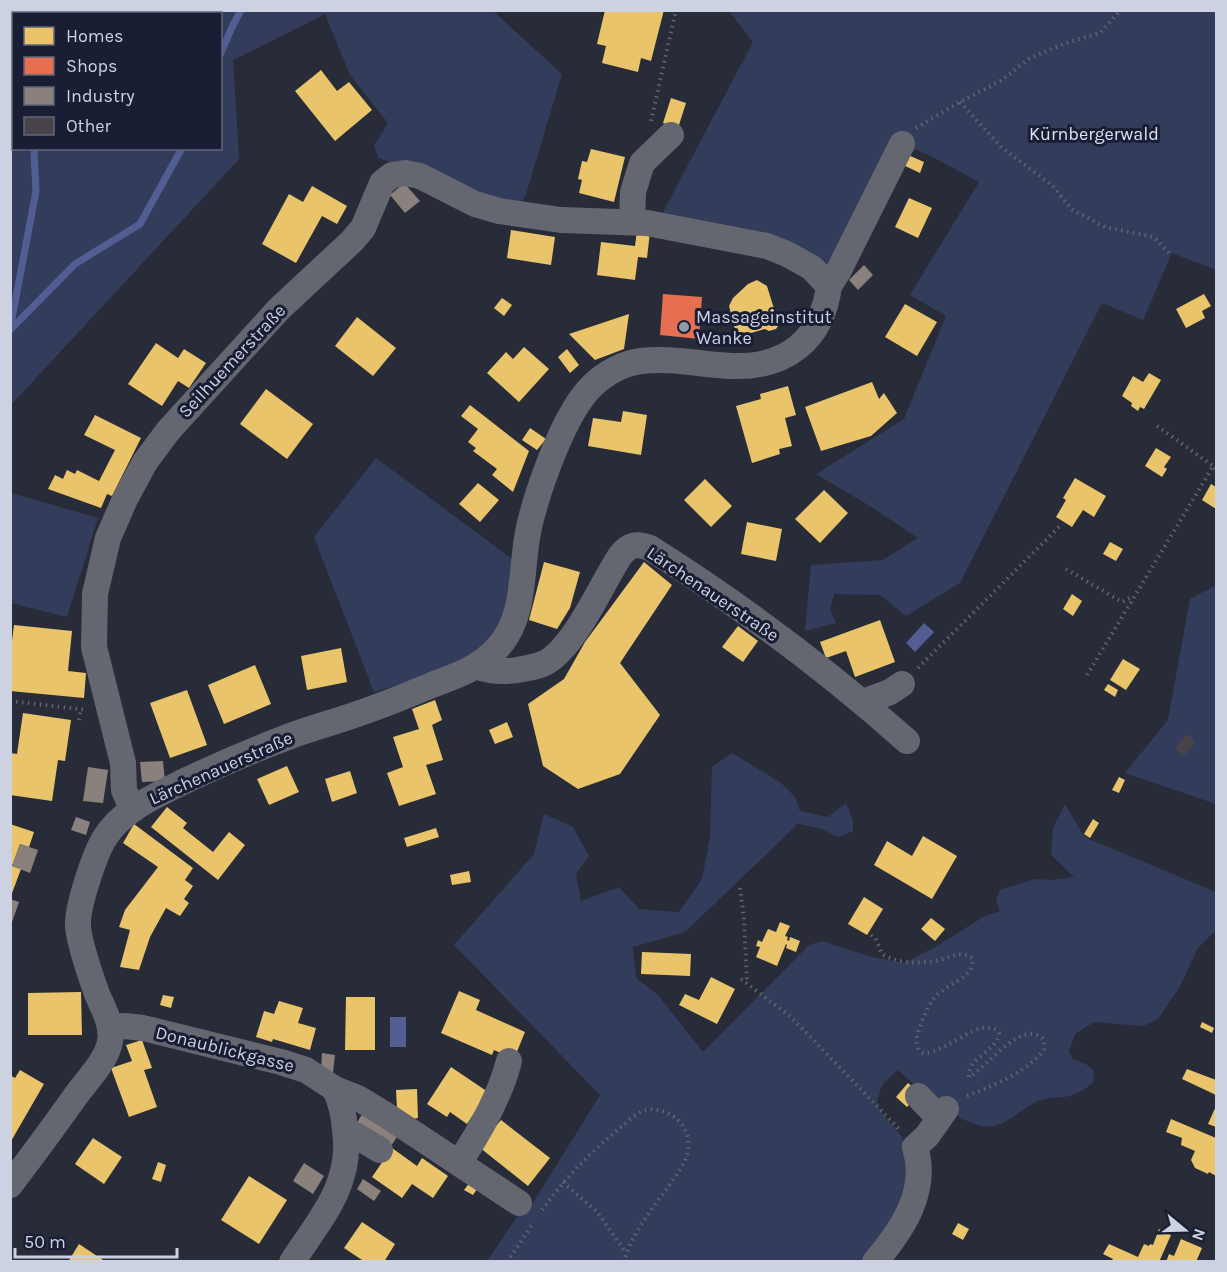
<svg xmlns="http://www.w3.org/2000/svg" width="1227" height="1272" font-family="Karla,sans-serif">
<rect width="100%" height="100%" fill="#282c39"/>
<g fill="#343c5b" fill-rule="evenodd">
<path d="M11,11H493L562,74L526,194L518,208L436,180L379,158L374,146L388,123L350,75L325,14L233,60L239,159L11,405ZM14,14H220V148H14Z"/>
<path d="M729,11H1216V270L1172,253L1143,320L1102,303L960,583L906,616L880,595L834,594L830,609L836,623L805,631L811,565L883,560L918,538L870,506L816,474L904,419L946,316L910,295L979,182L931,156L893,140L830,265H825L662,214L753,42Z"/>
<path d="M376,458L512,559L507,606L500,630L461,666L374,692L314,537Z"/>
<path d="M11,493L98,518L67,617L11,603Z"/>
<path d="M1216,585V804L1125,773L1168,720L1190,599Z"/>
<path d="M732,753L781,783L795,797L800,811L828,817L846,803L853,821V831L838,837L822,829L794,823L796,826L685,932L633,947L636,978L658,995L703,1052L809,945L822,941L872,957L904,963L937,946L983,917L1000,911L996,899L1000,890L1035,879L1052,880L1074,877L1051,855L1053,828L1065,804L1083,835L1089,839L1216,892V930L1198,948L1179,988L1158,1019L1143,1026L1094,1022L1075,1034L1069,1051L1073,1059L1086,1064L1094,1071L1093,1083C1086,1088 1079,1094 1069,1096C1059,1098 1048,1097 1038,1101C1023,1108 1010,1122 994,1126C967,1133 918,1086 897,1070L882,1085L877,1102L879,1109L902,1137L913,1180L868,1261H487L517,1217L533,1203L600,1095L454,945L534,854L544,814L573,827L589,856L576,874L581,901L619,887L639,909L679,912L702,879L710,837L712,767Z"/>
</g>
<g fill="#525e93">
<path d="M924,623L934,632L915,652L906,643Z"/>
<rect x="390" y="1017" width="16" height="30"/>
</g>
<g fill="#e9c46a">
<path d="M605,10H664L651,61L641,58L638,72L602,63L606,46L597,44Z"/>
<path d="M321,70L337,91L349,82L372,110L335,141L295,91Z"/>
<path d="M671,98L686,103L678,128L663,123Z"/>
<path d="M591,149L625,157L614,202L579,193L582,180L578,179L582,161L587,162Z"/>
<path d="M908,155L924,162L920,173L903,165Z"/>
<path d="M312,186L347,206L337,224L322,216L296,263L262,244L289,194L303,202Z"/>
<path d="M909,198L932,208L918,238L895,227Z"/>
<path d="M511,230L555,237L551,265L507,258Z"/>
<path d="M637,230L650,232L647,258L638,257L635,280L597,275L601,242L635,246Z"/>
<path d="M757,280L767,286L775,312L779,315L781,322L776,329L769,331L765,329L737,337L729,306L733,298L748,284Z"/>
<path d="M1204,294L1211,306L1202,311L1205,318L1186,328L1176,309Z"/>
<path d="M502,298L512,305L504,316L494,308Z"/>
<path d="M905,304L937,322L917,356L885,337Z"/>
<path d="M629,314L624,349L595,360L569,334Z"/>
<path d="M357,317L396,348L373,376L335,346Z"/>
<path d="M156,343L178,358L184,349L206,363L189,388L178,381L162,406L128,384Z"/>
<path d="M524,347L549,369L519,402L487,373L506,352L513,359Z"/>
<path d="M567,349L579,365L570,373L558,357Z"/>
<path d="M1149,373L1161,380L1144,409L1140,407L1138,411L1131,406L1132,403L1122,396L1133,376L1143,382Z"/>
<path d="M872,382L879,399L884,393L897,413L871,436L821,451L805,407Z"/>
<path d="M788,386L796,415L785,418L792,446L779,449L780,454L752,463L736,406L761,399L760,394Z"/>
<path d="M266,389L313,424L287,459L240,424Z"/>
<path d="M470,405L529,451L513,492L492,475L497,469L473,451L476,448L468,442L478,429L461,416Z"/>
<path d="M623,411L647,415L641,455L588,446L593,418L621,422Z"/>
<path d="M95,415L141,438L112,496L107,494L101,508L48,489L55,475L63,479L67,470L75,474L77,470L99,481L115,450L84,435Z"/>
<path d="M530,428L546,439L537,450L522,440Z"/>
<path d="M1156,448L1171,457L1164,467L1167,469L1162,477L1145,466Z"/>
<path d="M1075,478L1106,496L1094,517L1083,510L1072,527L1056,517L1066,500L1063,498Z"/>
<path d="M705,479L732,506L711,527L684,500Z"/>
<path d="M478,483L499,500L480,522L459,504Z"/>
<path d="M1211,484L1216,487V509L1202,500Z"/>
<path d="M824,490L848,513L820,543L795,519Z"/>
<path d="M747,522L782,529L776,561L741,554Z"/>
<path d="M1110,542L1123,549L1116,561L1103,554Z"/>
<path d="M544,562L580,572L570,608L557,629L529,620Z"/>
<path d="M644,562L672,585L620,663L660,715L620,774L578,789L543,766L528,704L564,679L585,642Z"/>
<path d="M1072,594L1082,601L1073,616L1063,609Z"/>
<path d="M880,620L895,662L855,677L846,651L826,658L820,642Z"/>
<path d="M14,625L72,631L68,671L86,673L84,698L10,691V656Z"/>
<path d="M738,626L758,641L743,662L722,647Z"/>
<path d="M341,648L347,682L307,690L301,656Z"/>
<path d="M1123,659L1140,669L1126,690L1110,680Z"/>
<path d="M255,665L271,704L224,724L208,685Z"/>
<path d="M1108,684L1118,690L1115,697L1104,690Z"/>
<path d="M187,690L207,745L170,758L150,703Z"/>
<path d="M435,700L442,720L432,725L443,760L426,765L436,794L399,806L387,773L403,767L393,737L419,729L412,709Z"/>
<path d="M23,713L71,720L65,761L58,760L52,801L10,795L11,753L17,754Z"/>
<path d="M507,722L513,737L495,744L489,730Z"/>
<path d="M287,766L299,792L269,805L257,779Z"/>
<path d="M350,771L357,793L332,802L325,779Z"/>
<path d="M1119,777L1125,780L1119,793L1112,790Z"/>
<path d="M167,807L187,823L183,828L213,852L229,832L245,845L218,880L151,827Z"/>
<path d="M1093,819L1099,823L1090,838L1084,834Z"/>
<path d="M10,824L34,832L29,847L20,844L12,866L21,869L11,896Z"/>
<path d="M134,824L193,868L185,880L193,886L184,899L189,903L180,916L166,908L150,937L139,970L120,967L130,930L119,927L125,910L158,867L123,843Z"/>
<path d="M436,828L439,837L407,847L404,838Z"/>
<path d="M923,836L957,856L932,899L874,865L887,841L912,856Z"/>
<path d="M469,871L471,882L452,885L450,875Z"/>
<path d="M864,897L883,909L867,935L848,924Z"/>
<path d="M931,918L945,929L935,941L921,929Z"/>
<path d="M780,922L790,926L785,936L788,937L787,940L789,941L790,937L800,941L796,952L786,948L787,945L786,944L777,966L756,957L760,947L756,946L758,940L762,942L768,929L776,932Z"/>
<path d="M642,952L691,954L690,976L641,974Z"/>
<path d="M711,977L735,989L717,1024L679,1005L685,994L699,1000Z"/>
<path d="M459,991L480,1000L476,1010L525,1032L514,1059L494,1050L492,1055L441,1033Z"/>
<path d="M81,992L82,1035H28V993Z"/>
<path d="M163,995L174,997L171,1008L160,1005Z"/>
<path d="M346,997H375V1050H345Z"/>
<path d="M279,1001L303,1008L298,1023L316,1028L310,1050L273,1039L272,1042L256,1037L264,1011L274,1014Z"/>
<path d="M1202,1022L1214,1028L1212,1033L1200,1027Z"/>
<path d="M142,1040L152,1068L144,1070L157,1107L129,1117L111,1068L132,1061L126,1045Z"/>
<path d="M451,1067L488,1092L467,1124L450,1112L447,1117L427,1104Z"/>
<path d="M1187,1069L1216,1080V1095L1182,1079Z"/>
<path d="M20,1070L44,1084L10,1143V1075L15,1078Z"/>
<path d="M908,1083L919,1093L907,1107L896,1097Z"/>
<path d="M417,1089L418,1118L413,1119L397,1108L396,1090Z"/>
<path d="M1216,1106V1127L1208,1124Z"/>
<path d="M1171,1119L1216,1138V1176L1209,1172L1208,1174L1195,1168L1191,1160L1195,1151L1181,1145L1182,1138L1166,1132Z"/>
<path d="M501,1120L550,1158L528,1186L479,1147Z"/>
<path d="M93,1138L122,1157L104,1184L75,1164Z"/>
<path d="M392,1148L417,1166L422,1158L448,1176L433,1198L412,1184L402,1198L372,1177Z"/>
<path d="M158,1162L166,1165L161,1182L152,1179Z"/>
<path d="M249,1176L287,1200L259,1244L221,1220Z"/>
<path d="M471,1181L479,1186L473,1195L464,1190Z"/>
<path d="M362,1222L395,1244L384,1262H365L344,1248Z"/>
<path d="M958,1223L969,1229L963,1240L952,1234Z"/>
<path d="M1159,1229L1171,1235L1159,1262H1111L1113,1259L1103,1254L1109,1244L1138,1257L1144,1244L1149,1246L1150,1244L1153,1245Z"/>
<path d="M1181,1239L1202,1248L1196,1262H1166L1169,1254L1174,1256Z"/>
<path d="M79,1244L106,1262H68Z"/>
</g>
<path fill="#e76f51" d="M663,294L702,297L699,339L660,335Z"/>
<g fill="#8a817c">
<path d="M404,183L420,201L405,213L390,195Z"/>
<path d="M864,265L873,275L858,290L849,280Z"/>
<path d="M163,761L165,781L142,782L140,762Z"/>
<path d="M88,767L108,770L103,803L83,801Z"/>
<path d="M76,817L90,822L86,835L71,830Z"/>
<path d="M20,844L38,850L30,873L12,866Z"/>
<path d="M10,899L19,902L11,925H10Z"/>
<path d="M322,1053L335,1055L333,1072L321,1071Z"/>
<path d="M364,1111L399,1134L389,1149L355,1126Z"/>
<path d="M304,1163L324,1176L313,1194L293,1181Z"/>
<path d="M363,1179L381,1191L374,1201L357,1189Z"/>
</g>
<g fill="none" stroke-linecap="round" stroke-linejoin="round">
<g stroke="#525e93" stroke-width="7">
<path d="M23,10L25,14"/>
<path d="M220,55L232,27L241,10"/>
<path d="M10,329L36,191L34,155L35,148"/>
<path d="M10,330L75,264L140,224L182,148"/>
</g>
</g>
<path fill="#474348" d="M1186,734L1196,741L1184,756L1175,749Z"/>
<g fill="none" stroke-linecap="round" stroke-linejoin="round">
<g stroke="#61646e" stroke-width="4" stroke-dasharray="1.5 4.5" stroke-linecap="butt">
<path d="M960,102L1002,148L1053,186L1071,209L1105,227L1154,237L1170,254"/>
<path d="M651,121L676,10"/>
<path d="M916,128L960,102L1002,80L1030,58L1066,43L1100,33L1121,10"/>
<path d="M1157,426L1213,466"/>
<path d="M1066,569L1122,602L1133,596"/>
<path d="M918,668L1060,526"/>
<path d="M1087,675L1206,478L1213,466L1216,469"/>
<path d="M10,701L87,710"/>
<path d="M79,720L81,709"/>
<path d="M740,888L744,919L747,982"/>
<path d="M871,935L875,938L882,954C898,964 921,964 940,960C951,957 962,950 972,958C977,977 946,984 935,997C928,1005 924,1016 920,1027C917,1035 915,1041 919,1050L923,1053C946,1054 983,1013 999,1033C997,1052 966,1058 969,1077C987,1068 1023,1016 1044,1040V1049C1028,1073 989,1087 964,1097"/>
<path d="M741,979L791,1017L901,1131"/>
<path d="M563,1182L598,1213L626,1253"/>
<path d="M542,1210C564,1179 591,1152 621,1127C627,1122 635,1114 643,1111C655,1107 667,1111 677,1119C686,1127 690,1139 688,1151C685,1165 676,1175 668,1187C652,1209 631,1234 624,1262"/>
<path d="M507,1262L534,1222"/>
</g>
<g stroke="#646770" stroke-width="26">
<path d="M632,222L633,192L642,163L671,135"/>
<path d="M476,666C489,671 504,672 518,670C527,668 537,667 545,663C575,647 601,585 620,556C629,544 637,543 650,548C740,605 827,670 907,741"/>
<path d="M863,702L890,692L902,684"/>
<path d="M132,809L124,790L123,763L94,647L95,594L108,538L125,499L145,462L168,431L279,309L352,241L363,228L382,183L392,175L405,173L420,176L475,204L499,211L561,220L647,223L767,246L787,254L812,268L829,286L839,270L902,144"/>
<path d="M110,1028L125,1026L143,1028L281,1062L306,1070L335,1089L358,1098L386,1115L519,1203"/>
<path d="M918,1096L939,1118"/>
<path d="M346,1135H355L380,1150"/>
<path d="M459,1163C479,1133 500,1096 509,1061"/>
<path d="M10,1185C33,1155 55,1125 77,1094C88,1079 107,1060 110,1041C113,1025 103,1008 97,994C91,977 79,943 78,926C77,907 94,856 104,839C122,809 159,794 189,779C223,763 258,748 293,735C315,727 338,721 360,713C384,705 408,695 432,685C447,679 464,674 477,665C530,632 518,579 529,527C538,489 564,413 592,386C604,374 623,363 641,361C671,357 702,365 732,366C786,368 822,340 829,286"/>
<path d="M292,1262C320,1219 353,1184 345,1130C344,1115 341,1102 335,1089"/>
<path d="M875,1262C902,1230 929,1191 915,1147L927,1136L946,1109"/>
</g>
</g>
<circle fill="#9398a7" stroke="#191e35" stroke-width="2" cx="684" cy="327" r="6"/>
<g text-anchor="middle" stroke-width="6" stroke-linejoin="round" paint-order="stroke">
<g font-size="18" fill="#dde2f3" stroke="#191e35">
<text x="1094" y="140">Kürnbergerwald</text>
</g>
<g font-size="18" fill="#cdd2e2" stroke="#191e35" text-anchor="start">
<text x="696" y="323">Massageinstitut<tspan x="696" dy="21">Wanke</tspan></text>
</g>
<g font-size="18" fill="#cdd2e2" stroke="#191e35">
<text transform="translate(232 361) rotate(-47)" y="6">Seilhuemerstraße</text>
<text transform="translate(713 594) rotate(34)" y="6">Lärchenauerstraße</text>
<text transform="translate(221 768) rotate(-24)" y="6">Lärchenauerstraße</text>
<text transform="translate(225 1049) rotate(14)" y="6">Donaublickgasse</text>
</g>
</g>
<rect width="1227" height="1272" fill="none" stroke="#cdd2e2" stroke-width="24"/>
<rect x="12" y="12" width="210" height="138" fill="#191e35" stroke="#61667a" stroke-width="1.5"/>
<rect x="24" y="27" width="30" height="18" fill="#e9c46a" stroke="#61667a" stroke-width="1.5"/>
<text x="66" y="42" font-size="18" fill="#cdd2e2">Homes</text>
<rect x="24" y="57" width="30" height="18" fill="#e76f51" stroke="#61667a" stroke-width="1.5"/>
<text x="66" y="72" font-size="18" fill="#cdd2e2">Shops</text>
<rect x="24" y="87" width="30" height="18" fill="#8a817c" stroke="#61667a" stroke-width="1.5"/>
<text x="66" y="102" font-size="18" fill="#cdd2e2">Industry</text>
<rect x="24" y="117" width="30" height="18" fill="#474348" stroke="#61667a" stroke-width="1.5"/>
<text x="66" y="132" font-size="18" fill="#cdd2e2">Other</text>
<g transform="translate(1185 1230) rotate(109)" stroke="#191e35" stroke-width="4.5" paint-order="stroke">
<path d="M0-4.5L10 22L0 15L-10 22Z" fill="#cdd2e2"/>
<text y="-9" font-size="16" font-weight="bold" text-anchor="middle" fill="#cdd2e2">N</text>
</g>
<path d="M15 1248v9h162v-9" fill="none" stroke="#cdd2e2" stroke-width="3"/>
<text x="24" y="1248" font-size="18" fill="#cdd2e2" stroke="#191e35" stroke-width="4.5" paint-order="stroke">50 m</text>
</svg>
